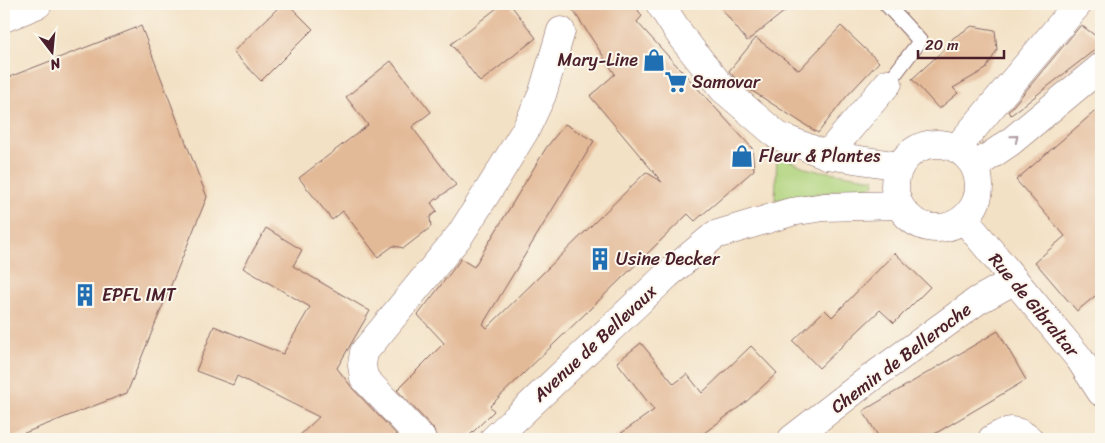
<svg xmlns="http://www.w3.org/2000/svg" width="1105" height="443" font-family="Sriracha,sans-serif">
<rect width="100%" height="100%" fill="#fbf7ec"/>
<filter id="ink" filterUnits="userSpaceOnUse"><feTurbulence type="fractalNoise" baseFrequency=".02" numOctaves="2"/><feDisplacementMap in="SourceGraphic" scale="10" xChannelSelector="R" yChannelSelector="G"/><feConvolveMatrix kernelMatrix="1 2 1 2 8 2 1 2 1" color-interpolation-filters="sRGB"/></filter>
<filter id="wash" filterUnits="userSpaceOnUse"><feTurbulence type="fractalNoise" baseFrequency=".0096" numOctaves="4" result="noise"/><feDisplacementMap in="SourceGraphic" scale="20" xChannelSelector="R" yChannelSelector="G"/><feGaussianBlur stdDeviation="1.12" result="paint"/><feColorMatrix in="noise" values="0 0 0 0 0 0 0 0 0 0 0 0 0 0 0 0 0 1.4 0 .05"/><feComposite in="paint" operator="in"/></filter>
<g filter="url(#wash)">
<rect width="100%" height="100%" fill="#f3e1c5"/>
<path fill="#afd37c" stroke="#7c7954" d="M777,155L809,169L875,179L873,186L775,200Z"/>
<g id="blocks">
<g fill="#e3ba98">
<path d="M282,4H288L313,29L261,81L233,52Z"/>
<path d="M502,4H510L536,38L480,82L451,44Z"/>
<path d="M569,4H634L642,16L637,22L752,148L754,170L695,221L688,214L490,406L494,411L466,439H437L433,428L397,390L444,343L418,315L461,259L474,267L546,148L565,124L594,141L483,324L487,328L646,172L662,182L590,96L615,74Z"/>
<path d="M718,4H794L747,41Z"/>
<path d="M1081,25L1101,40V45L1011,115L1008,112Z"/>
<path d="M141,26L207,197L127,393L9,439L4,425V79Z"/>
<path d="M841,26L879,62L846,97L818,133L738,82L729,71L756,38L799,70Z"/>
<path d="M972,26L995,30L997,50L986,69L953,88L958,93L939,109L912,79L948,46L953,38Z"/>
<path d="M391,61L431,112L412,127L456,185L431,203L437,211L430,217L431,227L404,248L393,246L378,257L343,211L332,220L299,178L368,125L346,97Z"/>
<path d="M1101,106V291L1077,311L1035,262L1065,236L1016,180Z"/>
<path d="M266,228L302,250L293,266L370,311L337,368L353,389L401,439H296L319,417L237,376L233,385L196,371L214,326L283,354L310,307L243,268Z"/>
<path d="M895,253L930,287L894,323L880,310L819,368L793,341L825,310L832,317Z"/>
<path d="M998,331L1026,380L926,439H880L863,411Z"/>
<path d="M641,343L674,384L687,374L702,393L751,346L777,373L746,402L696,439H613L654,410L617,362Z"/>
</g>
</g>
</g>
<g filter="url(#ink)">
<use href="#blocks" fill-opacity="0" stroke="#856361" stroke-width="1"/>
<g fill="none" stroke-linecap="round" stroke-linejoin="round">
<defs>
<path id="service" d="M886,4L920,41L888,83"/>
<g id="minor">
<path d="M957,148L1078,4"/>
<path d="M827,155L888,83"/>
<path d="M975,166L1009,143L1101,67"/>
<path d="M422,439L364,378L362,365L364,352L460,235L495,180L526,129L542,95L561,31"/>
<path d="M494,439L667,275L715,235L791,212L824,207L899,205"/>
<path d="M792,439L868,380L977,301L1013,281"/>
<path d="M992,439C1009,430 1013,427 1029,439"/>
</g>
<g id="tertiary">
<path d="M660,4L683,39L723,89L778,136L827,155L900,166"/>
<path d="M4,18L38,4"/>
<circle cx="937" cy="186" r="42"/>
<path d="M964,219L1079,358L1101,392"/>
</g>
</defs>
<use href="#service" stroke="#856361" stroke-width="16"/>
<use href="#minor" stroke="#856361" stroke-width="29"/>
<use href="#tertiary" stroke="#856361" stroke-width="29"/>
<use href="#service" stroke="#fff" stroke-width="14"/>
<use href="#minor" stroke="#fff" stroke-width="28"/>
<use href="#tertiary" stroke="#fff" stroke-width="28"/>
</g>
<defs><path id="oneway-chevron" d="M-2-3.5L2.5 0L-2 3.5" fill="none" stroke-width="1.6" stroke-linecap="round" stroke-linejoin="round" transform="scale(1.25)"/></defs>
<use stroke="#ae9aa0" href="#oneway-chevron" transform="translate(1015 138) rotate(-39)"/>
</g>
<defs>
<symbol id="shop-bare" viewBox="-9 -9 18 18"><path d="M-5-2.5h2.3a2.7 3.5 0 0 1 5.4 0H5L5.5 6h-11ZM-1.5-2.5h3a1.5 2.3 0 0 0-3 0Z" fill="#1f6fb2" stroke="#fbf7ec" stroke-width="2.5" paint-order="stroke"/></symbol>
<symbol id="supermarket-bare" viewBox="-9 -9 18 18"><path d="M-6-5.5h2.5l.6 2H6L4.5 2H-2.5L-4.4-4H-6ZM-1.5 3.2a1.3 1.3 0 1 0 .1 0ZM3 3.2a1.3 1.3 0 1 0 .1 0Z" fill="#1f6fb2" stroke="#fbf7ec" stroke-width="2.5" paint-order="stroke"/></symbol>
<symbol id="building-bare" viewBox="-9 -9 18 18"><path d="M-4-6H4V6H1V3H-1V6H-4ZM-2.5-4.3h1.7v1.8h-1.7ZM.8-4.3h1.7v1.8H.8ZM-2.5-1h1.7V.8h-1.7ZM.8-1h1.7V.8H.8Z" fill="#1f6fb2" stroke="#fbf7ec" stroke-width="2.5" paint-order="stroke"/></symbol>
</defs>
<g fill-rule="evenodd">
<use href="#shop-bare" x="638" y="44" width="32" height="32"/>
<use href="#supermarket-bare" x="660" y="66" width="32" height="32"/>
<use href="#shop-bare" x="726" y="140" width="32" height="32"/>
<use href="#building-bare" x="584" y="243" width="32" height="32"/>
<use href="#building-bare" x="69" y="279" width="32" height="32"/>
</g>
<g text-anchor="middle" stroke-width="4" stroke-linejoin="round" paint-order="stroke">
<g font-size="18" fill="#4a1f2b" stroke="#fbf7ec" text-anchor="start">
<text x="638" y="66" text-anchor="end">Mary-Line</text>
<text x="692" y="88">Samovar</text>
<text x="759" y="162">Fleur &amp; Plantes</text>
<text x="616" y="265">Usine Decker</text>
<text x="102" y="301">EPFL IMT</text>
</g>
<g font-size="18" fill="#4a1f2b" stroke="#fbf7ec">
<text transform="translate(1034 305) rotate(50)" y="6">Rue de Gibraltar</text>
<text transform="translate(595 343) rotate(-43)" y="6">Avenue de Bellevaux</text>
<text transform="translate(901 358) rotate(-37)" y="6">Chemin de Belleroche</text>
</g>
</g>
<rect width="1105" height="443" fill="none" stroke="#fbf7ec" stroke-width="20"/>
<g transform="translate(52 52) rotate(164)" stroke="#fbf7ec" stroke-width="4" paint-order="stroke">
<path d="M0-4L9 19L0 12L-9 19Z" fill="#4a1f2b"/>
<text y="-8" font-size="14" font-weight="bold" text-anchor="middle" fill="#4a1f2b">N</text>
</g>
<path d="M918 50v8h86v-8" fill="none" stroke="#4a1f2b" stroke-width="2.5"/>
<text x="925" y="50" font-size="15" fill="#4a1f2b" stroke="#fbf7ec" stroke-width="4" paint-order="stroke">20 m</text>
</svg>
